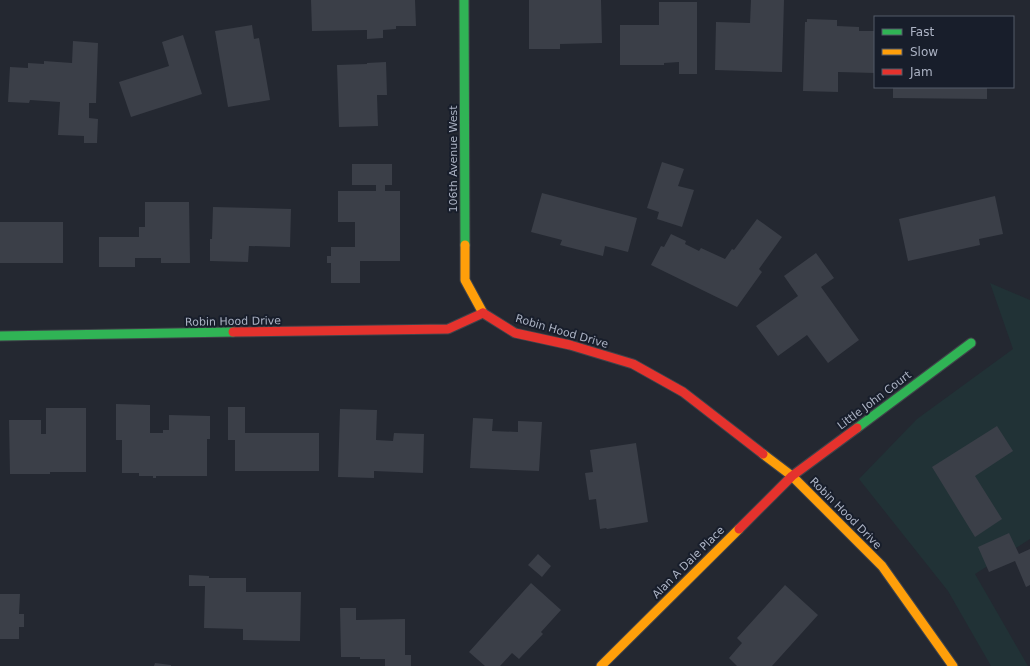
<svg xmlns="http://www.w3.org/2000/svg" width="1030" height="666" font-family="'DejaVu Sans',sans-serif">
<rect width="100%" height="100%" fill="#242831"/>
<path fill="#213236" d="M990,283L1030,300V539L975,574L1028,666H991L948,591L859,479L917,419L1013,349Z"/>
<g fill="#3b3f48">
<path d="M311,0H415L416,26H396V29L383,30V38L367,39V30L312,31Z"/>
<path d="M529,0H601L602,43L560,44V49H529Z"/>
<path d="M751,0H784L782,72L715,70L716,22L750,23Z"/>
<path d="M659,2H697V74H679V62L664,63V65H620V25H659Z"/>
<path d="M807,19L837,20V26L859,27V31H875V73L838,72V92L803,91L805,22H807Z"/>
<path d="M252,25L254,39L259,38L270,100L228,107L215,31Z"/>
<path d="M183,35L202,94L131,117L119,82L169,66L162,42Z"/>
<path d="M73,41L98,43L96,103H89V118L98,119L97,143H84V136L58,135L60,102L30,100L29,103L8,102L10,67L28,68V63L44,64V61L72,63Z"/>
<path d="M386,62L387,95H377L378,126L339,127L337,65L367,64V63Z"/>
<path d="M893,87H987V99L893,98Z"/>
<path d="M662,162L684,169L678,186L694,190L682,227L657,219L659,212L647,208Z"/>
<path d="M352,164H392V185H385V191H400V261H360V283H331V263H327V256H331V247H355V222H338V191H376V185H352Z"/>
<path d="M542,193L637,218L628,252L605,246L603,256L560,245L562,240L531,232Z"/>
<path d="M995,196L1003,234L979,239L980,245L908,261L899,219Z"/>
<path d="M145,202H189L190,263H161V258H135V267H99V237H139V227H145Z"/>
<path d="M213,207L291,209L290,247L249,246L248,262L210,261V239H212Z"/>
<path d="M757,219L782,237L759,269L762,272L737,307L651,265L661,246L664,247L671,234L686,241L685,244L699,251L701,248L725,259L732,249L734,250Z"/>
<rect x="0" y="222" width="63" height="41"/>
<path d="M816,253L834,278L821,287L859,340L828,363L807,335L778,356L756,326L798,296L784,276Z"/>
<path d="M116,404L150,405V433H163V430H169V415L210,416V439H207V476H156V478H153V476H139V473H122V440H116Z"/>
<path d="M228,407H245V433H319V471H235V440H228Z"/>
<path d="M46,408H86V472H50V474H10L9,420H41V434H46Z"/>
<path d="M340,409L377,410L376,440L393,441L394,433L424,434L423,473L374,471V478L338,477Z"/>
<path d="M473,418L493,419L492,431L518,432V421L542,422L539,471L470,468Z"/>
<path d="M997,426L1013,451L975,476L1002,519L975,537L932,467Z"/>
<path d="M636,443L648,522L607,529L606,528L600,529L596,499L589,500L585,473L593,472L590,450Z"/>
<path d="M1009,533L1019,554L1030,549V585L1026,587L1015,561L989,572L978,547Z"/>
<path d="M538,554L551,566L542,577L528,565Z"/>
<path d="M189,575L209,576V578H246V592H301L300,641L243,640V629L204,628L205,586H189Z"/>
<path d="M531,583L561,610L541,632L543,634L519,659L512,653L500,666H485L469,652Z"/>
<path d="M785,585L818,615L772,666H737L729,658L742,643L737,638Z"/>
<path d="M0,594H20L19,614H24V627H19V639H0Z"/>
<path d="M340,608H356V620L405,619V655H411V666H385V659H360V657H341Z"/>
<path d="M155,663L171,665V666H154Z"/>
</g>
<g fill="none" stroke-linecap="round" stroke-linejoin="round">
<defs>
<g id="fast">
<path d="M464,0L465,245"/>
<path d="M0,336L233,332"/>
<path d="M857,428L971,343"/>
</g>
<g id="slow">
<path d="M465,245V280L483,313"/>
<path d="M763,454L792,476L882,566L953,666"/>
<path d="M601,666L739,529"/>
</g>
<g id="jam">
<path d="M483,313L515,333L570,345L633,364L683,392L763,454"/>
<path d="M233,332L448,329L483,313"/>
<path d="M739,529L792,476L857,428"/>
</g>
</defs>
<use href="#fast" stroke="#40434a" stroke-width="11"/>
<use href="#slow" stroke="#40434a" stroke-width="11"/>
<use href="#jam" stroke="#40434a" stroke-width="11"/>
<use href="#fast" stroke="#30b455" stroke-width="9"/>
<use href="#slow" stroke="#ff9f0a" stroke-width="9"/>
<use href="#jam" stroke="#e5322d" stroke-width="9"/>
</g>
<g text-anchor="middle" stroke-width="4" stroke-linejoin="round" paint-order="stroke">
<g font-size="11" fill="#acb3c4" stroke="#181e2b">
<text transform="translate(453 159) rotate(-90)" y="4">106th Avenue West</text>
<text transform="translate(233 321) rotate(-1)" y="4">Robin Hood Drive</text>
<text transform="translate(562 331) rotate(16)" y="4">Robin Hood Drive</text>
<text transform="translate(874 400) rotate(-37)" y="4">Little John Court</text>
<text transform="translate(846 513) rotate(45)" y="4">Robin Hood Drive</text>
<text transform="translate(688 562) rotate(-45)" y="4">Alan A Dale Place</text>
</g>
</g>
<rect x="874" y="16" width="140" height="72" fill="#181e2b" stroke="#535a68"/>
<rect x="882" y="29" width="20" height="6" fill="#30b455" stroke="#535a68"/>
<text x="910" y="36" font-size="12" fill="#acb3c4">Fast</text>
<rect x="882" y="49" width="20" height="6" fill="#ff9f0a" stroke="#535a68"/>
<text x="910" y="56" font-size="12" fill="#acb3c4">Slow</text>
<rect x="882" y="69" width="20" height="6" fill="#e5322d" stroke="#535a68"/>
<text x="910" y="76" font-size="12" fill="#acb3c4">Jam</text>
</svg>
